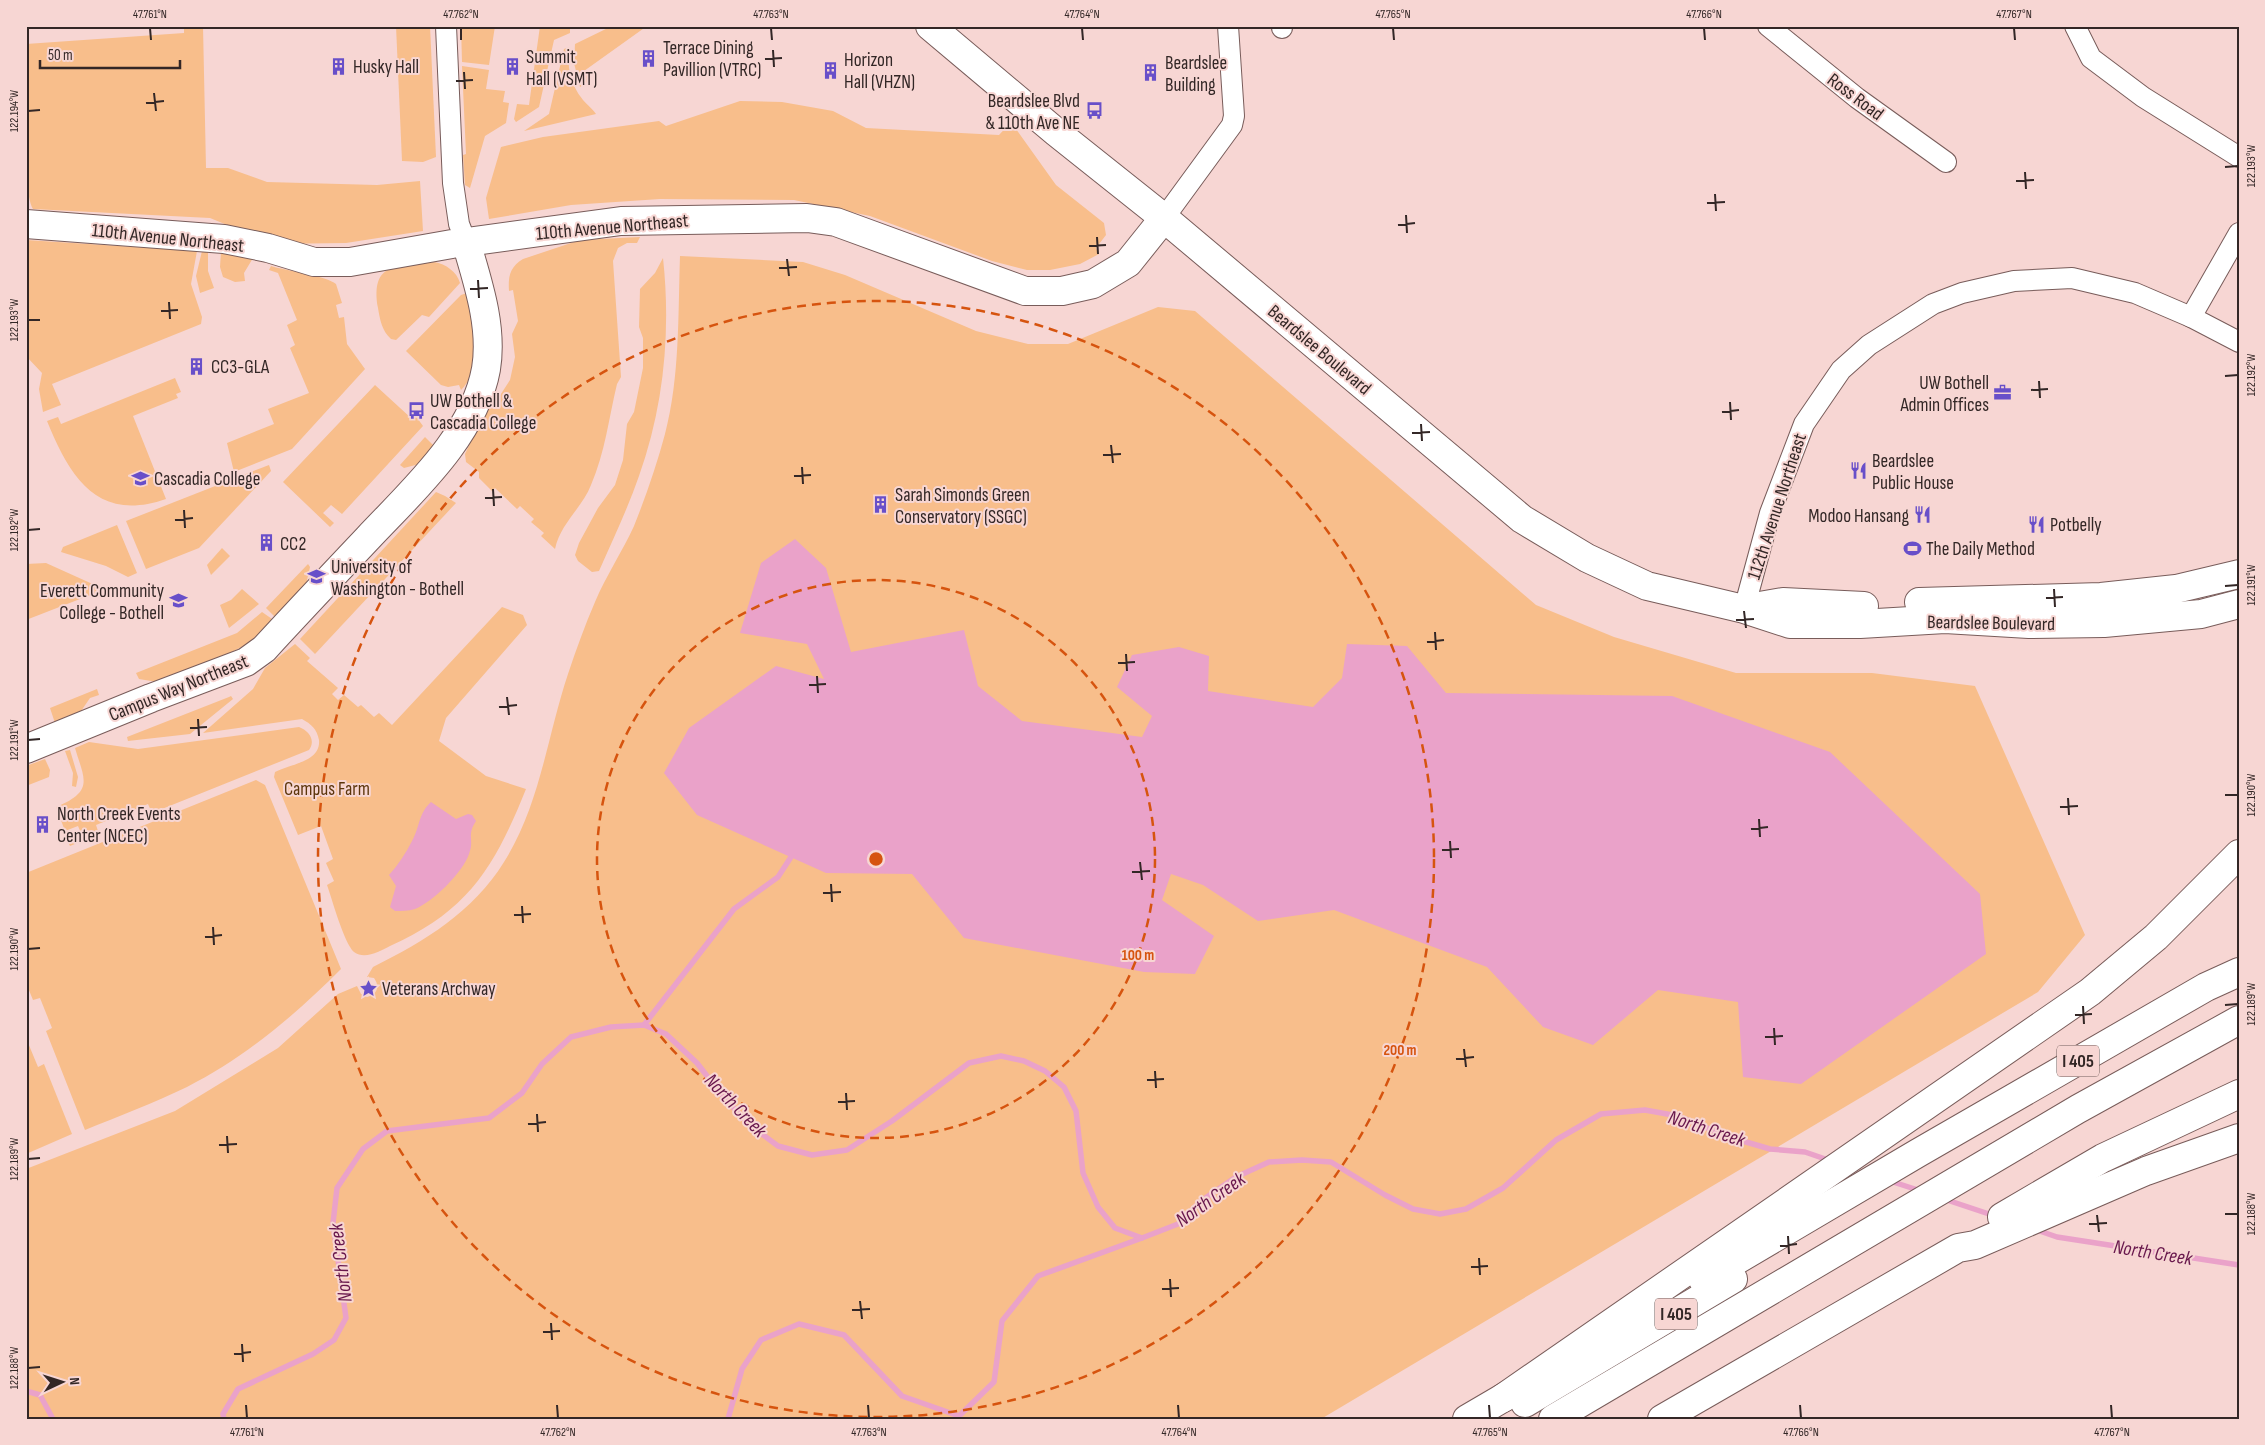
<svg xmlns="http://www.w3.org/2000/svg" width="2265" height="1445" font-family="'Sofia Sans Condensed',sans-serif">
<rect width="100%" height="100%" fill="#f7d6d3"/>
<g fill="#f8be8b">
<path d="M184,26H203L206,168H228L267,182L377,185L420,181L423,231L346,243L274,244L210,218L33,209C21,190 26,74 26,44L184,33Z"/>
<path d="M396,26H430L436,157L423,162L402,161Z"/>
<path d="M461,26H495L489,65L462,62Z"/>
<path d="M540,26H570V33L554,40L539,107L516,122L514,119L517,104L529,105Z"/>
<path d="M612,26H647L584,71L590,80L580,87L574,63L575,44Z"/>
<path d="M569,47C567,67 570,84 583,100C587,105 593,109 596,114L524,131L549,114L564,49Z"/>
<path d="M462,66L489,70L486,89L505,91L503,102L509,103L506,123L485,136L470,188L465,185L463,155L466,154Z"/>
<path d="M740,101L782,102L833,111L866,128L999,135L1011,122L1056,185L1104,223L1106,235L1096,248L1099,254L1080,264L1050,270H1027L992,261L870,216L794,200L660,199L571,205L489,219L486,198L501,147L543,137L659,121L666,126Z"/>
<path d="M640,237L637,243H627L618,248L613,261L621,377L617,384C609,417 605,453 591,485C582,508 560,524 555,549L541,536L544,533L531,522L534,519L520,506L517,509L495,488L492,491L479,478V472L466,462L465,454L487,408L499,397L510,380L515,357L512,334L518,321L513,290L509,291C508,276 510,267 523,259L580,240Z"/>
<path d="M26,240L197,251L191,284L202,317L201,324L52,384L61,405L43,412L39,389L42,373L26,356Z"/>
<path d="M202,251H208V271L214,288L200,293L196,276Z"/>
<path d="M221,252L253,258L244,273L245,281L235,282L223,277L220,267Z"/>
<path d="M680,256L803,262L845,275L976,331L1028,344H1068L1158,307L1195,311L1536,605L1614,637L1736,673H1872L1975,686L2085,935L2038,992L1321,1419H26V1169L175,1111L278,1048L338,994L357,986L361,994L367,997L373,995C379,989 378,984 374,978L367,977L373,967C425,941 473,912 504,862C540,805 547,737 568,674C576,650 585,625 595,602C606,576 622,552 634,526C646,496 657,464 665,434C680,377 678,315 680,256Z"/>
<path d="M663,258C671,331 664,406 639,476C628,508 613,539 599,571L592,572L578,561L575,555L579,543L598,508L615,485L623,460L627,424L634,412L643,368V338L639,327L640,289L655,273Z"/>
<path d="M434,262C446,264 457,272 460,283L429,317L422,315L396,340L391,339C382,331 380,320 378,308C370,260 399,267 434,262Z"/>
<path d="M271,266C287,271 327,276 336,284L342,303L336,305L339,318L344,317L347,344L365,369L292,449L234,472L227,443L274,424L268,409L309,393L290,348L295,345L287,325L297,320L278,273L269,270Z"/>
<path d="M467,293C471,316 482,373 461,390L459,385L448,387L441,385L406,351L461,295Z"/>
<path d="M175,378L181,392L176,394L178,398L133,416L166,499C97,523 70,477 47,421L58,417L61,424Z"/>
<path d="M375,385L411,418L415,415L423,426L342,514L331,505L323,513L334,523L330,527L283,482Z"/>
<path d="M425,437L435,447L423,463L404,468L400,465Z"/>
<path d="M269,465L271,471L199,548L146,569L126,521Z"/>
<path d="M436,492L445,496L456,503L315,654L300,639Z"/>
<path d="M117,525L137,573L128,577L106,566L61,552L63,547Z"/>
<path d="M222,548L230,556L211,575L207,565Z"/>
<path d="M46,563L97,586L98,592L26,620V564Z"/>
<path d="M308,564L310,567L305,589L277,619L266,608Z"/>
<path d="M242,589L259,604L229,628L220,605L231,600Z"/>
<path d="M502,607L523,615L527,625L446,718L439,741L486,776L526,789C495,866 469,911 390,946C380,951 365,960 354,952C344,943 332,899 327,885L334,881L326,863L333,859L321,826L298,835L274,777L275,772C290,764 321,762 319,740C317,729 311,724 302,719L203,733L253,689L265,668L295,644L310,658L307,661L338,688L332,694L338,700L344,695L358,707L361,705L374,717L379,713L392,725Z"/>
<path d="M262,612L275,621L251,642L226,655L157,682L139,679L136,673L237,633Z"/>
<path d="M97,689L99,695L90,698L79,714L55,723L50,708Z"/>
<path d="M229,697L231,696L233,699L190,734L128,741L127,737Z"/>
<path d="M299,727C309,731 316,740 309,750L152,813L148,804L96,825L99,834L70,846L67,840L81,833L78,826L65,831L56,807C95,791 84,779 75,748L89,742L138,749Z"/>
<path d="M70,750L78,777L76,787L72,786L73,773L65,751Z"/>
<path d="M45,759L50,770L49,777L26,786V766Z"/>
<path d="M256,780L265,785L341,969C295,1015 246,1057 187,1087C154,1103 119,1116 85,1130L46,1031L52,1028L40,998L33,1000L26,983V873Z"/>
<path d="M26,1038L38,1067L44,1064L72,1134L26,1154Z"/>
</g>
<g fill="#eaa2c9">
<path d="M795,539L826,568L851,652L964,630L978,686L1022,721L1142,737L1152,716L1117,687L1132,655L1179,647L1209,656L1208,691L1313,707L1342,678L1347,644L1407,646L1446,693L1672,696L1830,752L1980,894L1986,954L1801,1084L1743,1077L1738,1002L1658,990L1593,1045L1543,1027L1487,967L1334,910L1258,921L1203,885L1171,874L1162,900L1214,936L1195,974L1144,972L964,938L912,874L826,873L697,815L664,773L689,728L776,666L824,679L807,644L740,633L761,563Z"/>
<path d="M431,802L456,819L468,814L472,815L476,821C466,836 475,839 469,854C463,872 433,902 415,909C408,911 402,911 395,911L390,907L396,886L389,875C398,865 406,853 412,841C420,827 418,814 431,802Z"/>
</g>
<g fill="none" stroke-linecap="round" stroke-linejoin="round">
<g stroke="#eaa2c9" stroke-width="5.5">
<path d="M644,1025L734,909L778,877L791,857"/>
<path d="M1890,1181L1921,1191"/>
<path d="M1944,1199L1995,1216"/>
<path d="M2034,1229L2057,1237L2239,1265"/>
<path d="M26,1391L40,1395L53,1419"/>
<path d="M224,1419L223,1414L238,1389L313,1354L334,1340L346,1318L333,1223L337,1188L363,1149L387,1131L489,1118L522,1093L542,1064L571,1037L611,1027L644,1025L666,1034L697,1063L724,1098L751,1126L778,1146L812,1155L847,1150L892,1121L969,1063L1001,1056L1024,1061L1045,1071L1064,1087L1076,1111L1083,1173L1098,1207L1115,1228L1142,1238L1178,1224L1201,1201L1236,1177L1269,1162L1302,1160L1331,1162L1385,1195L1413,1209L1440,1214L1466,1209L1503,1188L1556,1140L1601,1114L1645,1110L1678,1116L1729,1137L1770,1149L1805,1152L1831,1161"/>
<path d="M728,1419L742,1369L761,1340L799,1324L844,1335L902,1396L959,1416L994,1382L1002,1321L1038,1276L1142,1238"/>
</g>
<defs>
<g id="street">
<path d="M446,26L453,183L459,224L466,242"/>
<path d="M1282,26V28"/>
<path d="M1768,26L1857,98L1946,162"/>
<path d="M2075,26L2091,58L2143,97L2239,157"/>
<path d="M1164,218L1232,125L1234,116L1228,26"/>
<path d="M2191,317L2239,233"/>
<path d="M1744,609L1770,513L1804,424L1841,370L1869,345L1933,304L1962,293L2014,281L2072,278L2135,293L2191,317L2239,342"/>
</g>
<g id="secondary">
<path d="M930,26L1056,132L1164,218L1522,519L1587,558L1647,586L1744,609L1790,624H1860L1945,619L2029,624L2104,623L2201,614L2239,604"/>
<path d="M26,224L224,239L268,248L314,262H350L452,244L621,221L807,218L836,222L1025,291H1062L1093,284L1128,263L1164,218"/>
<path d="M1919,602L2101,597L2176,589L2239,574"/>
<path d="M1748,608L1783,602L1864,606"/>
<path d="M26,749L151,698L246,662L264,649C298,612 333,575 368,538C412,491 474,436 486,369C493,327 478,283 466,242"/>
</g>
<g id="highway">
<path d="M2002,1217L2103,1158L2239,1094"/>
<path d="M1703,1280L1918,1153L2206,987L2239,972"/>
<path d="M1503,1398L2090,992L2156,937L2239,854"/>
<path d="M1525,1403L1733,1279"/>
<path d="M1467,1419L1520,1388"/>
<path d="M1553,1419L2078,1109L2239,1020"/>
<path d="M1662,1419L1958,1248L1975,1245L2146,1171L2239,1138"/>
</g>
</defs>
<use href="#street" stroke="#785c5a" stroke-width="22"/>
<use href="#secondary" stroke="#785c5a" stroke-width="30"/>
<use href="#highway" stroke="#785c5a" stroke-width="30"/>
<use href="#street" stroke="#fff" stroke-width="20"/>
<use href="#secondary" stroke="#fff" stroke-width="28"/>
<use href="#highway" stroke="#fff" stroke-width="28"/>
</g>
<path fill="none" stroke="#332726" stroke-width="2" d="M150,28L151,40M461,28V40M771,28L772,40M1082,28L1083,40M1393,28L1394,40M1704,28L1705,40M2014,28L2015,40M773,50L774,67M765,59L782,58M464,72L465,89M456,81L473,80M154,93L156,111M146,103L164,101M28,111L40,110M2225,167L2238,166M2025,172L2026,189M2016,181L2034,180M1715,194L1716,211M1707,203L1725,202M1406,215L1407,233M1398,225L1415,223M1097,237L1098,254M1089,246L1106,245M787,259L789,276M779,268L797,267M478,280L479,298M470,289L488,288M169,302L170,319M161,311L178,310M28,320H40M2225,376L2238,375M2039,381L2040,398M2031,390L2048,389M1730,402L1731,420M1722,412L1739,410M1421,424L1422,441M1412,433L1430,432M1111,445L1113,463M1103,455L1121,454M802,467L803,484M794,476L811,475M493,489L494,506M485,498L502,497M184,510L185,528M175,520L193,518M28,530L40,529M2225,586L2238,585M2054,589L2055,607M2046,598L2063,597M1744,611L1746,628M1736,620L1754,619M1435,632L1436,650M1427,642L1444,640M1126,654L1127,671M1118,663L1135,662M817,676L818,693M809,685L826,684M507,697L509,715M499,707L517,705M198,719L199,736M190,728L207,727M28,740L40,739M2225,795H2238M2068,798L2069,815M2060,807L2078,806M1759,819L1760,837M1751,829L1768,827M1450,841L1451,858M1442,850L1459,849M1140,862L1142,880M1132,872L1150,871M831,884L832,902M823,893L841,892M522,906L523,923M514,915L531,914M213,927L214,945M205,937L222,935M28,949L40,948M2225,1005L2238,1004M2083,1006L2084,1024M2075,1015L2092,1014M1774,1028L1775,1045M1765,1037L1783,1036M1464,1049L1466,1067M1456,1059L1474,1057M1155,1071L1156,1088M1147,1080L1164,1079M846,1093L847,1110M838,1102L855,1101M537,1114L538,1132M528,1124L546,1122M227,1136L228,1153M219,1145L237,1144M28,1159L40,1158M2225,1214H2238M2097,1215L2099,1232M2089,1224L2107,1223M1788,1236L1789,1254M1780,1246L1797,1244M1479,1258L1480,1275M1471,1267L1488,1266M1170,1279L1171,1297M1162,1289L1179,1288M860,1301L862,1319M852,1310L870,1309M551,1323L552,1340M543,1332L560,1331M242,1344L243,1362M234,1354L251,1352M28,1368L40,1367M246,1405L247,1418M557,1405L558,1418M868,1405L869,1418M1178,1405L1179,1418M1489,1405L1490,1418M1800,1405L1801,1418M2111,1405L2112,1418"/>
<g fill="none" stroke="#d6540f" stroke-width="2.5" stroke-dasharray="9 6">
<circle cx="876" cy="859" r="279"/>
<circle cx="876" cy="859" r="558"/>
</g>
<defs>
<symbol id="building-bare" viewBox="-9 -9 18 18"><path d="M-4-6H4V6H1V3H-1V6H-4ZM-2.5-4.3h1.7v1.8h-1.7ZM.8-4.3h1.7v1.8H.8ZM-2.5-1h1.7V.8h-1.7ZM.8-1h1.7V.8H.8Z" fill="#684fc9" stroke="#f7d6d3" stroke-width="2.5" paint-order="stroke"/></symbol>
<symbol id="bus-bare" viewBox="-9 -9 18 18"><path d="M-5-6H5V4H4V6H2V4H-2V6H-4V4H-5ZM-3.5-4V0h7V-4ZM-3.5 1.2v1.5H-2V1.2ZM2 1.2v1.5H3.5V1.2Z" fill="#684fc9" stroke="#f7d6d3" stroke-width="2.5" paint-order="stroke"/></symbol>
<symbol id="office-bare" viewBox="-9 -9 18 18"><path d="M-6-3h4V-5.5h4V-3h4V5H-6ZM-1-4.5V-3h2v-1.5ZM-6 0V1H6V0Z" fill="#684fc9" stroke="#f7d6d3" stroke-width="2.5" paint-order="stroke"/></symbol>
<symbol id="restaurant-bare" viewBox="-9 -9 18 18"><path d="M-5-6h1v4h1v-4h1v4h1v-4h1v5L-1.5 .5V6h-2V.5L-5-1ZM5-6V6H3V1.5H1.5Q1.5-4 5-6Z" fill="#684fc9" stroke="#f7d6d3" stroke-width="2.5" paint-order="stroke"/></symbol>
<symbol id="university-bare" viewBox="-9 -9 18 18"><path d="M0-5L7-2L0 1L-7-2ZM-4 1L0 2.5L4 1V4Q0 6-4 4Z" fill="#684fc9" stroke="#f7d6d3" stroke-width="2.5" paint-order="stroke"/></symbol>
<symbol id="stadium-bare" viewBox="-9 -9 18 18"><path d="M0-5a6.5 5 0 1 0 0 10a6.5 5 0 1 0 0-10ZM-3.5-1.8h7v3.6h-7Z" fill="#684fc9" stroke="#f7d6d3" stroke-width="2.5" paint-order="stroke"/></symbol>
<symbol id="sight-bare" viewBox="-9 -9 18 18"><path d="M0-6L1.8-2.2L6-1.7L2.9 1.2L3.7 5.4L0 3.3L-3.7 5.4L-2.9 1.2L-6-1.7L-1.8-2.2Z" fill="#684fc9" stroke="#f7d6d3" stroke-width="2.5" paint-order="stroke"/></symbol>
</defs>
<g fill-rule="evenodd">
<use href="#building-bare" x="636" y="46" width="25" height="25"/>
<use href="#building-bare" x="326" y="54" width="25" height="25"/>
<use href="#building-bare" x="500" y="54" width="25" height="25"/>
<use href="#building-bare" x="818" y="58" width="25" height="25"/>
<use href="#building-bare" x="1138" y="60" width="25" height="25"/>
<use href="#bus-bare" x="1082" y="98" width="25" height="25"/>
<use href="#building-bare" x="184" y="354" width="25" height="25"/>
<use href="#office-bare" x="1990" y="380" width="25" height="25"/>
<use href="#bus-bare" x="404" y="398" width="25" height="25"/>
<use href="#restaurant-bare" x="1846" y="458" width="25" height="25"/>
<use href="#university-bare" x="128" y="466" width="25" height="25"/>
<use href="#building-bare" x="868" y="492" width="25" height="25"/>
<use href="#restaurant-bare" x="1910" y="502" width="25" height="25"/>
<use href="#restaurant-bare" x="2024" y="512" width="25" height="25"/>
<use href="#building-bare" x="254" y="530" width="25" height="25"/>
<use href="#stadium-bare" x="1900" y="536" width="25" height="25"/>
<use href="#university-bare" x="304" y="564" width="25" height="25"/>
<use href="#university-bare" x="166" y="588" width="25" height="25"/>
<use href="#building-bare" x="30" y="812" width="25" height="25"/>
<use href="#sight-bare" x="356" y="976" width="25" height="25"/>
</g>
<g text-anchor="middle" stroke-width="4" stroke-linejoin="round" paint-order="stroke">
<g fill="#f7d6d3" stroke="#6e5c5a" stroke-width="1">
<rect x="2057" y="1045.5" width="42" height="31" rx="4"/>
<rect x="1655" y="1298.5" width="42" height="31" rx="4"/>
</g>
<g font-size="18" font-weight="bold" fill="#332726">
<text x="2078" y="1067">I 405</text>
<text x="1676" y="1320">I 405</text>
</g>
<g font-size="19" fill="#332726" stroke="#f7d6d3" text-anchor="start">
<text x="663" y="54">Terrace Dining<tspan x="663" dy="22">Pavillion (VTRC)</tspan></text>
<text x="526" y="63">Summit<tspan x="526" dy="22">Hall (VSMT)</tspan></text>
<text x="844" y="66">Horizon<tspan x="844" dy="22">Hall (VHZN)</tspan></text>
<text x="1165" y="69">Beardslee<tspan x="1165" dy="22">Building</tspan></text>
<text x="353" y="73">Husky Hall</text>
<text x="1080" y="107" text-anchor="end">Beardslee Blvd<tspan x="1080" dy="22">&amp; 110th Ave NE</tspan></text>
<text x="211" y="373">CC3-GLA</text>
<text x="1989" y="389" text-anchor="end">UW Bothell<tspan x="1989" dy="22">Admin Offices</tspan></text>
<text x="430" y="407">UW Bothell &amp;<tspan x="430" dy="22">Cascadia College</tspan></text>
<text x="1872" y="467">Beardslee<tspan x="1872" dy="22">Public House</tspan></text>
<text x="154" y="485">Cascadia College</text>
<text x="895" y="501">Sarah Simonds Green<tspan x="895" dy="22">Conservatory (SSGC)</tspan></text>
<text x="1909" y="522" text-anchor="end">Modoo Hansang</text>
<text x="2050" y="531">Potbelly</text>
<text x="280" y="550">CC2</text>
<text x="1926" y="555">The Daily Method</text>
<text x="331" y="573">University of<tspan x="331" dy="22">Washington - Bothell</tspan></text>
<text x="164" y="597" text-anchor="end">Everett Community<tspan x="164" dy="22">College - Bothell</tspan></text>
<text x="57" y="820">North Creek Events<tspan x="57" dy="22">Center (NCEC)</tspan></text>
<text x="382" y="995">Veterans Archway</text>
</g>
<g font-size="19" fill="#332726" stroke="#f7d6d3">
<text transform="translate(1856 96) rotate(37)" y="7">Ross Road</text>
<text transform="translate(612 226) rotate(-5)" y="7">110th Avenue Northeast</text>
<text transform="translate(168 237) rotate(6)" y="7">110th Avenue Northeast</text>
<text transform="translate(1320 349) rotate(40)" y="7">Beardslee Boulevard</text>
<text transform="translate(1776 506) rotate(-72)" y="7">112th Avenue Northeast</text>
<text transform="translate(1991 622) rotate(1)" y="7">Beardslee Boulevard</text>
<text transform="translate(178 687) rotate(-22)" y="7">Campus Way Northeast</text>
</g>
<g font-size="19" fill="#5c350b" stroke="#f7d6d3">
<text x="327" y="795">Campus Farm</text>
</g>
<g font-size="20" font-style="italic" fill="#68174c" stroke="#f7d6d3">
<text transform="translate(736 1105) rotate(46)" y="7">North Creek</text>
<text transform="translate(1707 1128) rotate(18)" y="7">North Creek</text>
<text transform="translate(1210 1199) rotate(-35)" y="7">North Creek</text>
<text transform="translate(2153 1252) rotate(9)" y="7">North Creek</text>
<text transform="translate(340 1263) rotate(-97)" y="7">North Creek</text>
</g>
</g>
<circle cx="876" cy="859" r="8" fill="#d6540f" stroke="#f7d6d3" stroke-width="2.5"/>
<g font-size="15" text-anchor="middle" font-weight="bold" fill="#d6540f" stroke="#f7d6d3" stroke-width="4" stroke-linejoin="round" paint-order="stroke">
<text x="1138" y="960">100 m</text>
<text x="1400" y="1055">200 m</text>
</g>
<rect width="2265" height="1445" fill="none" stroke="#f7d6d3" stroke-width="55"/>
<g transform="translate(62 1382) rotate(86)" stroke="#f7d6d3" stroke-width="4" paint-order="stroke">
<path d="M0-4L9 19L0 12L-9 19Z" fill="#332726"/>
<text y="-8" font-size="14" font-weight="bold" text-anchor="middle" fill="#332726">N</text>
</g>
<path d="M40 60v8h140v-8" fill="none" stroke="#332726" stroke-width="2.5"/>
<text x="48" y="60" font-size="15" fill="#332726" stroke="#f7d6d3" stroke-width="4" paint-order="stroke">50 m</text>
<rect x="28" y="28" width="2210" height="1390" fill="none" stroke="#332726" stroke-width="2"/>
<g font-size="12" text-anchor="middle" fill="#332726">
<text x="150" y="18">47.761°N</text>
<text x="461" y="18">47.762°N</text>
<text x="771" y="18">47.763°N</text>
<text x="1082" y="18">47.764°N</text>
<text x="1393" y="18">47.765°N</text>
<text x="1704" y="18">47.766°N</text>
<text x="2014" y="18">47.767°N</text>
<text transform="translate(14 111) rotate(-90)" y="4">122.194°W</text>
<text transform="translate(2251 166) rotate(-90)" y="4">122.193°W</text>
<text transform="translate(14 320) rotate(-90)" y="4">122.193°W</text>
<text transform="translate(2251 375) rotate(-90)" y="4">122.192°W</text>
<text transform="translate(14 530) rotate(-90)" y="4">122.192°W</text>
<text transform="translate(2251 585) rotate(-90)" y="4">122.191°W</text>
<text transform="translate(14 740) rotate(-90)" y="4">122.191°W</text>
<text transform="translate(2251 795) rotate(-90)" y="4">122.190°W</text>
<text transform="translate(14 949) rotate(-90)" y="4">122.190°W</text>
<text transform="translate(2251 1004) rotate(-90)" y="4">122.189°W</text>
<text transform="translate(14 1159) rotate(-90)" y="4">122.189°W</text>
<text transform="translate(2251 1214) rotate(-90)" y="4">122.188°W</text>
<text transform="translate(14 1368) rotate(-90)" y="4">122.188°W</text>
<text x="247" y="1436">47.761°N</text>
<text x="558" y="1436">47.762°N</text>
<text x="869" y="1436">47.763°N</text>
<text x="1179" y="1436">47.764°N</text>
<text x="1490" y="1436">47.765°N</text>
<text x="1801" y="1436">47.766°N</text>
<text x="2112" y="1436">47.767°N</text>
</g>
</svg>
